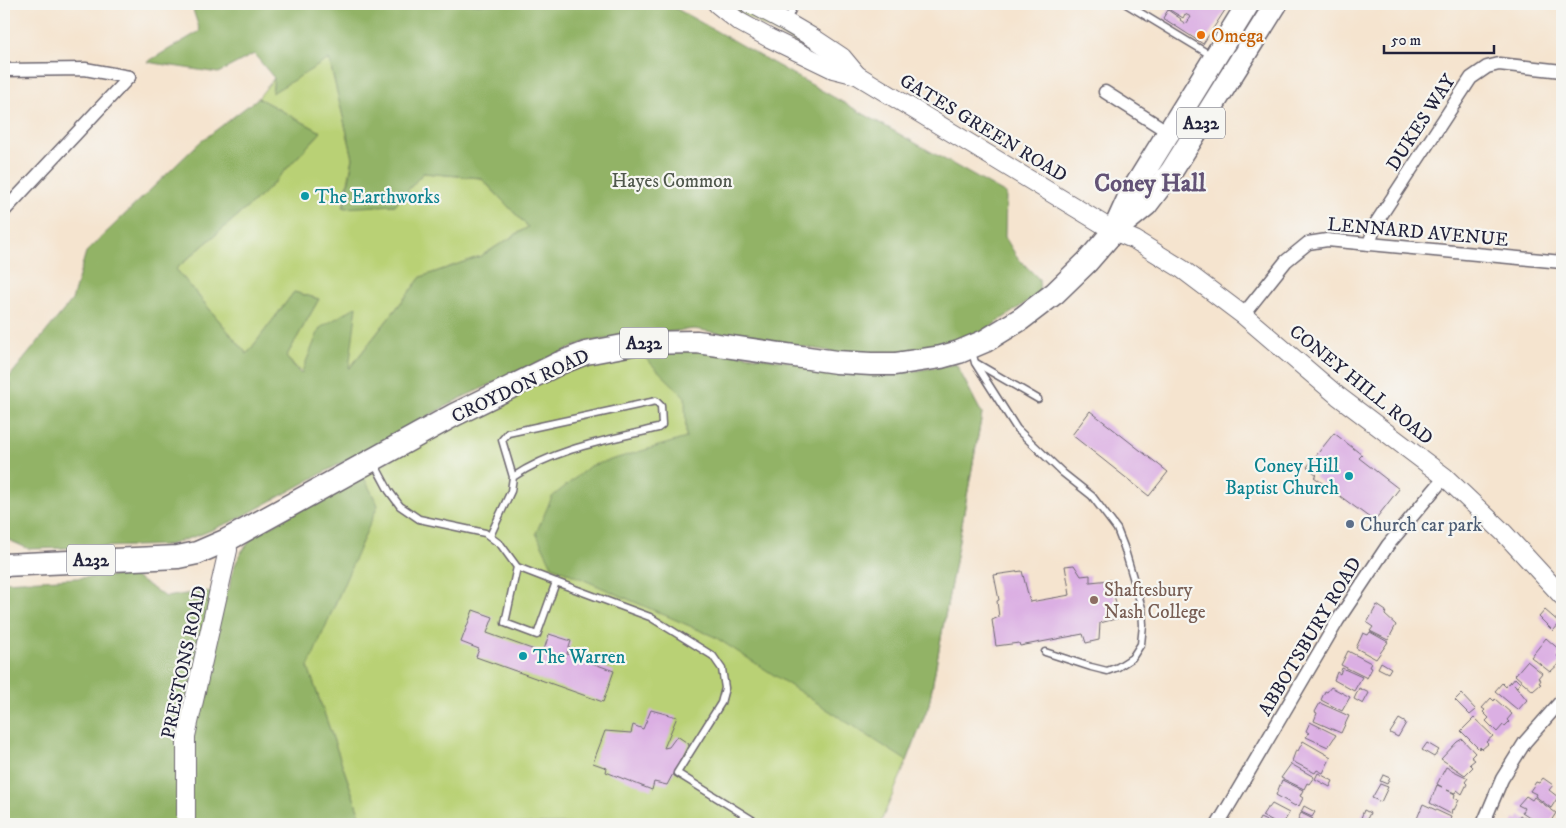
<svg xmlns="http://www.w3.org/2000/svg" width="1566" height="828" font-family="'IM FELL DW Pica',serif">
<rect width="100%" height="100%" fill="#f6f6f2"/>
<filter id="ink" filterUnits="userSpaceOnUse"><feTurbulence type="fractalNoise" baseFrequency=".02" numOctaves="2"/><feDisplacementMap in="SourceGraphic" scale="10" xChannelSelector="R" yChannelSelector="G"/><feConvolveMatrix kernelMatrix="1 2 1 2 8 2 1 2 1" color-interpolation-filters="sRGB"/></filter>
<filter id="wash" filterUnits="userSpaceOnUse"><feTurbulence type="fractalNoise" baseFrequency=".0096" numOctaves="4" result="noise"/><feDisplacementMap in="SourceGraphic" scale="20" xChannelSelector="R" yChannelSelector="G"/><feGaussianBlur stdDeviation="1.12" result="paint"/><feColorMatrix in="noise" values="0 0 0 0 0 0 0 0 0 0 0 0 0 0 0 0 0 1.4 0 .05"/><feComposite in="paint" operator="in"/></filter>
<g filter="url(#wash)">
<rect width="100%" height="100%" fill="#f5e4cf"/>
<g fill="#b9d175" stroke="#6e7a58">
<path d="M723,4C734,4 742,7 752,11C787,24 807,42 836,65Z"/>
<path d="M329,58L353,158L343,207L395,205L423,173L481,178L528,227L481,256L421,277L348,370L302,373L286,357L319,299L294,292L247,354L176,269L264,193L321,132L258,98L274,78L272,92Z"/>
<path d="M693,347L884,376L956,364L982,414L929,704L907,761L880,824H363L308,667L241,552L254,536L473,413L591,359Z"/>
</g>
<g fill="#92b366" stroke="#5a6a50">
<path d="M191,4H668L1006,194L1005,237L1017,257L1039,279L1040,293L952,353L883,360L694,329L585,342L463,397L238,519L202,534L169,545L29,549L4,538V391L12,385L6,381L72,300L86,252L199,143L258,98L321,132L264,193L176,269L247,354L294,292L319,299L286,357L301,374L320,328L357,306L349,369L421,277L481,256L528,227L481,178L423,173L395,205L344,208L353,158L329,59L272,93L274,78L254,54L218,73L147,62L200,31Z"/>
<path d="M693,347L884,376L956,364L982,414L929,704L907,761L715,637L552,566L536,533L552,497L590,466L686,438L685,397L640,353Z"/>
<path d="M362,474L378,505L308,667L363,824H4V582L132,575L166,597L199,592L229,590C232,565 239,555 254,536Z"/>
</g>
<g id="blocks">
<g fill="#dbafe3">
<path d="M1160,4H1229L1203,44L1163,18L1168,10L1181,19L1180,20L1186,24L1191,17L1185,14L1183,18Z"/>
<path d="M1090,411L1168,472L1149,496L1072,435Z"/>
<path d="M1334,433L1362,455L1359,458L1399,489L1374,521L1314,477L1317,475L1307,467Z"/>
<path d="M1074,565L1081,576L1090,575V582L1111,580L1119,618L1100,623L1099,640L1086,643L1083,634L1020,646L1019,643L996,646L992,620L999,617L997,601L999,600L994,575L1022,571L1030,602L1070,595L1065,566Z"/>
<path d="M1377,605L1386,611L1385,615L1396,625L1388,640L1370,631L1373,627L1367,623Z"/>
<path d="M473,610L493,617L487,633L543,653L549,634L571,641L567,654L614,671L603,702L476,657L479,649L461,642Z"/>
<path d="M1545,610L1560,623L1553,631L1539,617Z"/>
<path d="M1370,632L1388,642L1376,659L1356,648L1363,633L1368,635Z"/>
<path d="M1546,638L1562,652L1557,656L1561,659V662L1550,672L1531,657Z"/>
<path d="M1348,651L1371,663L1369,667L1372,668L1367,678L1341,665Z"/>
<path d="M1527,661L1542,673L1538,678L1541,680L1539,683L1541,684L1533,691L1515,675Z"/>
<path d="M1381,662L1391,668L1388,673L1378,668Z"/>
<path d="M1342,668L1362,677L1354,691L1334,680L1337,672L1340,674Z"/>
<path d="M1515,678L1520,683L1517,687L1514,684L1527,700L1518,710L1495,691L1502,683L1506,687L1510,681L1511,683Z"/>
<path d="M1331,687L1350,697L1342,711L1321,700L1325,691L1327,692Z"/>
<path d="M1359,688L1369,693L1363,704L1354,699Z"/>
<path d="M1461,694L1476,710L1470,715L1455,700Z"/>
<path d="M1491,698L1494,701L1495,699L1512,714L1507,720L1509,722L1505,726L1503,725L1497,732L1486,721L1489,718L1483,712L1485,710L1482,708Z"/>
<path d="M1320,703L1349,716L1341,733L1314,721L1317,713L1315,712Z"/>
<path d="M651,710L677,717L664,748L669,747L677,736L689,744L667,785L654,782L652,790L606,772L607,768L593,763L605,731L631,733L633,725L643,729Z"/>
<path d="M1474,718L1493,736L1486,742L1488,744L1482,749L1480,747L1479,749L1461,731Z"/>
<path d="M1399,719L1406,723L1398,737L1390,733Z"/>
<path d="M1310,722L1336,735L1328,747L1306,737L1309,733L1306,731Z"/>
<path d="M1462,739L1475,753L1471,757L1475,760L1470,764L1473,767L1465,775L1441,759L1457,742Z"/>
<path d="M1303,741L1331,757L1323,773L1317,770L1315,773L1292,761L1296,750L1298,751Z"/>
<path d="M1427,743L1439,750L1434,757L1422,750Z"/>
<path d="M1291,764L1314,777L1309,784L1307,783L1304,789L1281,778Z"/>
<path d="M1446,767L1468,778L1465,782L1467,784L1462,794L1457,790L1455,793L1447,790L1455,794L1454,798L1459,800L1454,810L1452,809L1451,814L1430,803L1437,785L1442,787L1437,784Z"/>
<path d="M1318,773L1333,781L1330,787L1315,779Z"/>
<path d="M1383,775L1390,778L1387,784L1380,781Z"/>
<path d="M1543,778L1553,785L1549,790L1558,797L1551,808L1535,796L1536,794L1530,791L1536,782L1539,783Z"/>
<path d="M1282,780L1303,790L1300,796L1303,798L1299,806L1297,804L1295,806L1276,795Z"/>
<path d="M1380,784L1388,787L1381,802L1372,798Z"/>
<path d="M1526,796L1532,800L1534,797L1556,813L1549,824H1540L1522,812L1524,808L1518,805Z"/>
<path d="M1272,804L1289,813L1283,824H1277L1262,816L1267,808H1269Z"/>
<path d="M1423,804L1451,817L1450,820L1452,822L1451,824H1422L1416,821Z"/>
<path d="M1304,806L1315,812L1312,817L1301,812Z"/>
<path d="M1364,810L1370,813L1366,821L1361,818Z"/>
<path d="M1301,813L1313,819L1311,824L1298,819Z"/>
<path d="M1520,815L1534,824H1512L1515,818L1517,820Z"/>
<path d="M1260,818L1273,824H1257Z"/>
</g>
</g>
</g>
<g filter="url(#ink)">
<use href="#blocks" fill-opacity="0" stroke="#6c666f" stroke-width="1"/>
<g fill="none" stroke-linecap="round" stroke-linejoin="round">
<defs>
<g id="lane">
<path d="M1126,4L1212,56"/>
<path d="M787,20L795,4"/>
<path d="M972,351L975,363L1017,429L1063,473L1092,496L1117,529L1124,547L1142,608L1143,625L1141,644L1132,658L1118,667L1107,671L1091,667L1045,652"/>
<path d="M976,363L1038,399"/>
<path d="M374,463L389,491L400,506L419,519L485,533L501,545L517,567L505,623L537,635L556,582L517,567"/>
<path d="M490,536L511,491L513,477L502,440L508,433L656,401L661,406L662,425L658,428C608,440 556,448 513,477"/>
<path d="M556,582L650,617L713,656L722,669L725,688L721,703L677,773L759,824"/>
</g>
<g id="street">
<path d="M4,70L85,69L129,77"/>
<path d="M1105,92L1173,135"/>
<path d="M4,211L129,77"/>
<path d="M1369,244L1376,223L1471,78L1487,67L1499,64L1562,71"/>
<path d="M1243,315L1286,261L1308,243L1327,240L1562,262"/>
<path d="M1218,824L1338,620L1388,545L1445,477"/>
<path d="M1483,824L1502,779L1525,742L1562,700"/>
</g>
<g id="secondary">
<path d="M717,4L738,21L769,38L833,69L857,75L1114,231L1135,240L1182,269L1243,315L1338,396L1445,477L1504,533L1562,596"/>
<path d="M749,4L756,6L786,22L815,39L842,57L857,75"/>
<path d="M186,824V736L228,550L227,540"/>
</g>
<g id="highway">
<path d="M1115,228L1130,195L1248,4"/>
<path d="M4,565L178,557L197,553L227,540L454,415L560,363L586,353L639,343L697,342L836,362L871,364H895L941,357L959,352L985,341L1021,319L1055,293L1087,262L1114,231L1146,205L1171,172L1276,4"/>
</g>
</defs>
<use href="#lane" stroke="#6c666f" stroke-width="9"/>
<use href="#street" stroke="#6c666f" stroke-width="15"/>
<use href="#secondary" stroke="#6c666f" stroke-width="20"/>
<use href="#highway" stroke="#6c666f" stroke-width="25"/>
<use href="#lane" stroke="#fff" stroke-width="6"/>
<use href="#street" stroke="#fff" stroke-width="12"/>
<use href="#secondary" stroke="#fff" stroke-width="18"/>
<use href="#highway" stroke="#fff" stroke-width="22"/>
</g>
</g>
<circle fill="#e8710a" stroke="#f6f6f2" stroke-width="2" cx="1201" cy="35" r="5"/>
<g fill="#0f9aa8" stroke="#f6f6f2" stroke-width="2">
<circle cx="305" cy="196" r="5"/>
<circle cx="1349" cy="476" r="5"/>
<circle cx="523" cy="656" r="5"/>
</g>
<circle fill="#5c6f8a" stroke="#f6f6f2" stroke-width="2" cx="1350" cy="524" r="5"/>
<circle fill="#8d6e63" stroke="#f6f6f2" stroke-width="2" cx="1094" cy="600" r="5"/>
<g text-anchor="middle" stroke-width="4.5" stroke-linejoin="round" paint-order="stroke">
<g fill="#f6f6f2" stroke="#626272" stroke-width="1">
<rect x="1177" y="107.5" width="48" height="31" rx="4"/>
<rect x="620" y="327.5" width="48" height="31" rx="4"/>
<rect x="67" y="544.5" width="48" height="31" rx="4"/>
</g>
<g font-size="18" font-weight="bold" fill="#22223b">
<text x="1201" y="129">A232</text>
<text x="644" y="349">A232</text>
<text x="91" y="566">A232</text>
</g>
<g font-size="19" fill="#c56008" stroke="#f6f6f2" text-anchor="start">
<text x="1211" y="42">Omega</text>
</g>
<g font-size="19" fill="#22223b" stroke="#f6f6f2">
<text transform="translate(1420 122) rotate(-57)" y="7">DUKES WAY</text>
<text transform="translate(984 127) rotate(31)" y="7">GATES GREEN ROAD</text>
<text transform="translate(1418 231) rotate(5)" y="7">LENNARD AVENUE</text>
<text transform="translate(1362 384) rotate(39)" y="7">CONEY HILL ROAD</text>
<text transform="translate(520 385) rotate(-25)" y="7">CROYDON ROAD</text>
<text transform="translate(1309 636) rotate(-59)" y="7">ABBOTSBURY ROAD</text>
<text transform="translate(183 662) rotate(-78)" y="7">PRESTONS ROAD</text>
</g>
<g font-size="19" fill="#4f574c" stroke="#f6f6f2">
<text x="672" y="187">Hayes Common</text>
</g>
<g font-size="19" fill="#0d838f" stroke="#f6f6f2" text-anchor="start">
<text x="315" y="203">The Earthworks</text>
<text x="1339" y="472" text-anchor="end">Coney Hill<tspan x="1339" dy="22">Baptist Church</tspan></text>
<text x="533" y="663">The Warren</text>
</g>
<g font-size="19" fill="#4e5e75" stroke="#f6f6f2" text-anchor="start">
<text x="1360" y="531">Church car park</text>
</g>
<g font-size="19" fill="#785e54" stroke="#f6f6f2" text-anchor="start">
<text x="1104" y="596">Shaftesbury<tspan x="1104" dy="22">Nash College</tspan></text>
</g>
<g font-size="24" font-weight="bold" fill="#635376" stroke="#f6f6f2">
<text x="1150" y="191">Coney Hall</text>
</g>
</g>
<rect width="1566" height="828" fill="none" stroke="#f6f6f2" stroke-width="20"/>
<path d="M1384 45v8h110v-8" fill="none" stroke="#22223b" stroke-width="2.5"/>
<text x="1391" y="45" font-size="15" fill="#22223b" stroke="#f6f6f2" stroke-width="4" paint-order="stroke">50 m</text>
</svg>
